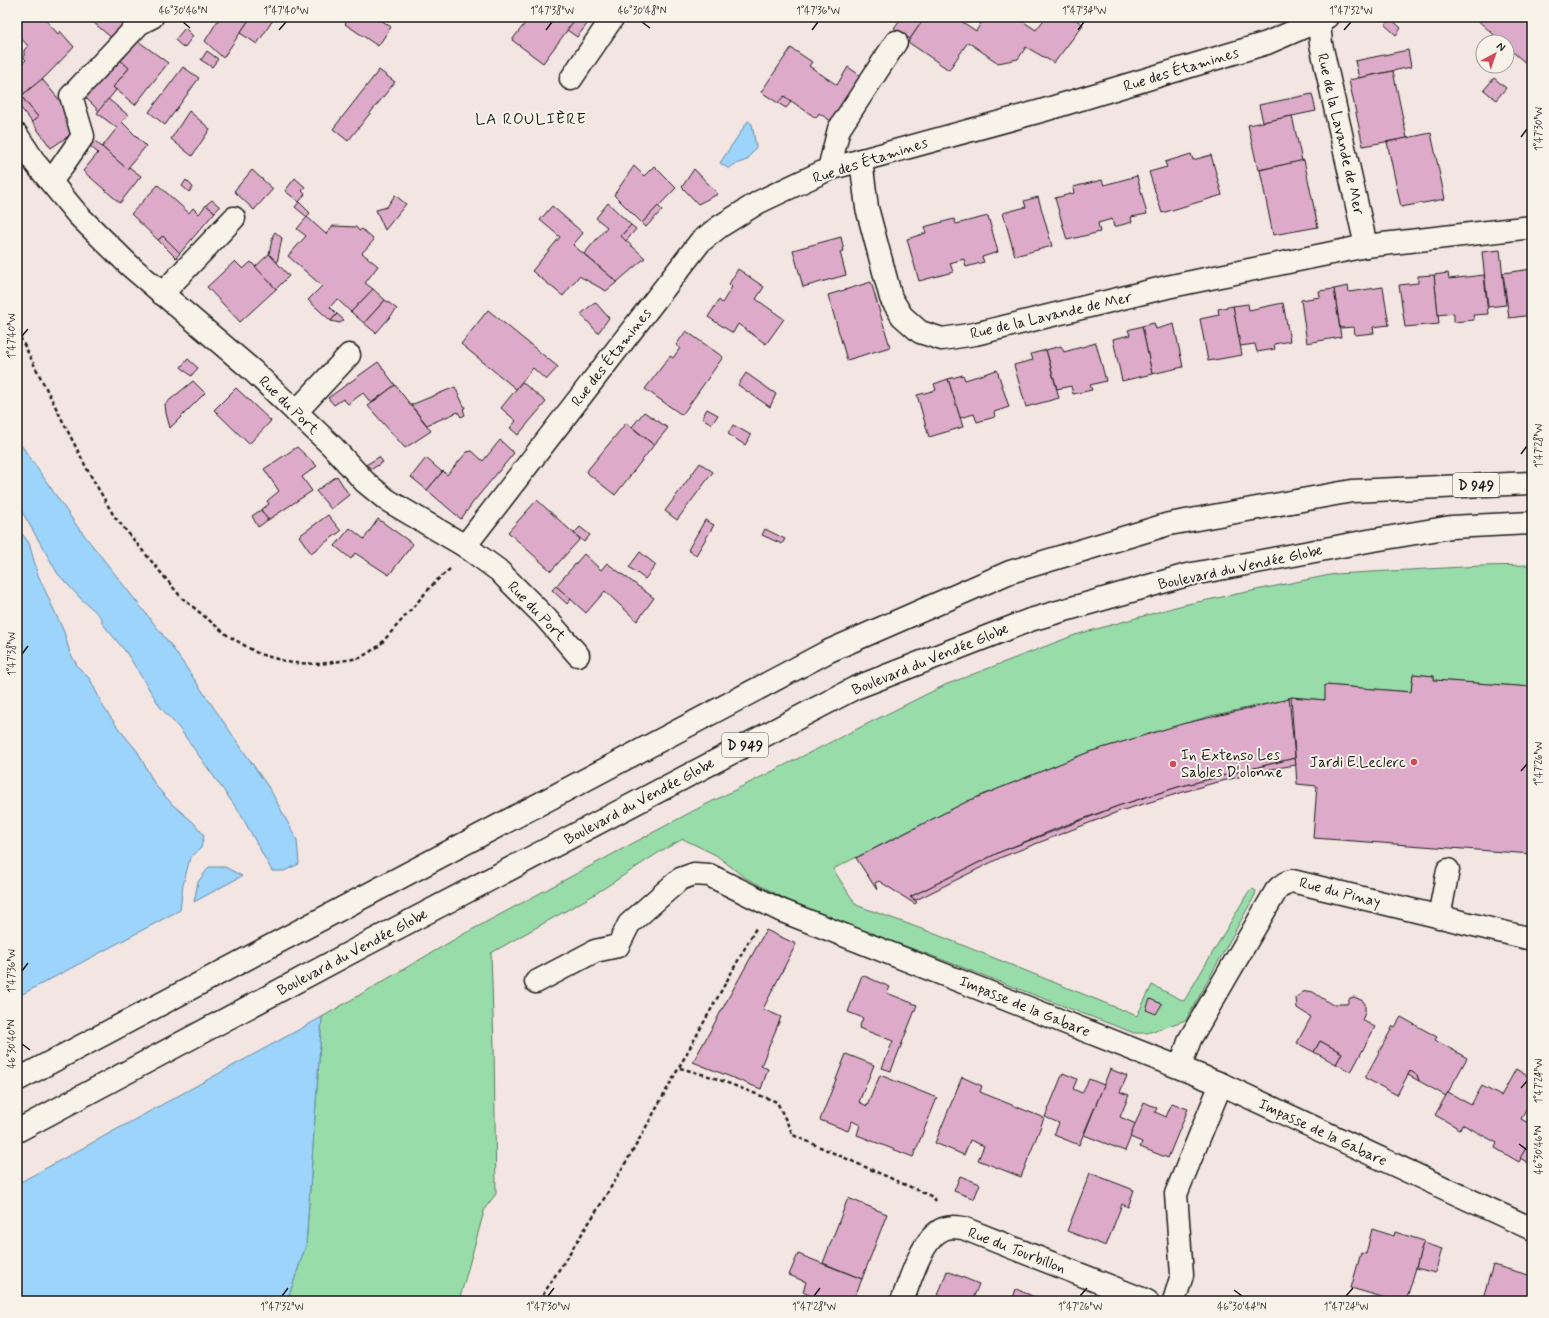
<svg xmlns="http://www.w3.org/2000/svg" width="1549" height="1318" font-family="Mynerve,sans-serif">
<rect width="100%" height="100%" fill="#f2e5e2"/>
<filter id="ink" filterUnits="userSpaceOnUse"><feTurbulence type="fractalNoise" baseFrequency=".025" numOctaves="2"/><feDisplacementMap in="SourceGraphic" scale="8" xChannelSelector="R" yChannelSelector="G"/><feConvolveMatrix kernelMatrix="1 2 1 2 8 2 1 2 1" color-interpolation-filters="sRGB"/></filter>
<g filter="url(#ink)">
<path fill="#98dda9" stroke="#5a7c62" d="M1532,565V687L1434,680V676L1413,674L1411,692L1326,685L1325,700L1291,697L1289,699L1210,716L1089,752L968,801L833,869L856,905L930,932L1137,1016L1152,985L1184,1001L1249,891L1253,889L1256,891L1255,895L1186,1020L1147,1033H1134L922,952L812,913L744,877L716,855L683,839L661,851L592,896L491,953L494,1046L496,1194L485,1208L459,1301H287L306,1245L322,1017L462,935L695,810L945,685L1075,635L1183,605L1335,574L1481,566Z"/>
<g fill="#9cd4fc" stroke="#698aa2">
<path d="M748,121L752,124L756,147L747,160L733,165L729,169L720,163Z"/>
<path d="M17,439L77,526L170,644L271,791L297,840L299,864L284,871H272L240,813L179,728L161,708L126,652L102,623V619L94,610L81,599L58,574L17,503Z"/>
<path d="M17,527L29,543L38,575L64,632L70,653L78,667L90,679L104,708L119,729L138,752L155,785L173,805L193,822L204,835L201,848L190,858L183,885L180,910L17,997Z"/>
<path d="M209,867H225L242,876L194,902L198,882Z"/>
<path d="M322,1017L306,1245L287,1301H17V1184Z"/>
</g>
<g fill="#ddabc9" stroke="#1c1c1c">
<path d="M17,17H43L58,34L60,31L74,47L45,77L21,96L17,91V66L20,65L26,60L24,58V50L28,46L17,34Z"/>
<path d="M87,17H125L123,20L127,23L113,39Z"/>
<path d="M220,17H251L223,58L205,41Z"/>
<path d="M251,17H275L257,44L240,33Z"/>
<path d="M351,17H377L391,27L378,46L345,24Z"/>
<path d="M530,17H577L543,63L512,40Z"/>
<path d="M577,17L592,18L577,37L567,30Z"/>
<path d="M902,17H925L910,39L894,28Z"/>
<path d="M925,17H955L976,31L985,17H1016L1036,30L1046,17H1073L1083,25L1054,63L1026,47L1018,59L998,63L968,42L949,70L908,42Z"/>
<path d="M1474,17H1532V61L1528,65L1507,47V42H1502Z"/>
<path d="M1391,19L1401,28L1396,35L1385,25Z"/>
<path d="M185,28L193,36L184,48L175,40Z"/>
<path d="M138,41L168,63L135,105L113,87L129,68L118,58Z"/>
<path d="M791,48L812,62L809,66L837,85L848,67L861,76L831,121L819,113L816,118L784,96L778,103L761,92Z"/>
<path d="M1408,50L1411,67L1359,78L1355,61Z"/>
<path d="M207,51L218,59L212,67L201,60Z"/>
<path d="M118,58L129,68L113,87L116,90L99,111L83,95Z"/>
<path d="M183,67L199,78L165,125L149,112Z"/>
<path d="M379,70L395,82L348,141L333,129Z"/>
<path d="M1393,71L1407,138L1363,146L1349,80Z"/>
<path d="M1494,78L1506,88L1496,100L1484,90Z"/>
<path d="M42,79L66,108L70,135L51,148L32,122L38,117L21,96Z"/>
<path d="M1312,94L1316,111L1263,122L1259,105Z"/>
<path d="M21,96L38,117L32,122L17,103V99Z"/>
<path d="M784,96L791,102L786,108L778,103Z"/>
<path d="M108,99L128,115L122,122L146,146L127,169L102,147L117,128L97,113Z"/>
<path d="M189,111L210,129L192,156L171,139Z"/>
<path d="M1292,116L1302,161L1258,170L1248,125Z"/>
<path d="M1431,133L1445,199L1401,207L1387,142Z"/>
<path d="M94,140L127,169L129,167L141,176L120,203L83,171L98,153L90,146Z"/>
<path d="M1191,154L1193,160L1211,155L1222,195L1162,213L1149,172L1167,167L1165,162Z"/>
<path d="M1304,160L1318,227L1273,235L1260,170Z"/>
<path d="M634,166L644,176L654,166L676,188L642,223L614,195Z"/>
<path d="M694,169L718,194L698,204L682,187Z"/>
<path d="M252,170L273,189L254,210L234,191Z"/>
<path d="M1137,176L1147,214L1131,217L1132,222L1114,227L1112,219L1098,223L1100,232L1067,240L1055,198L1074,193L1073,187L1102,180L1104,185Z"/>
<path d="M295,178L305,187L302,191L305,194L299,202L285,191Z"/>
<path d="M186,180L193,187L189,192L182,186Z"/>
<path d="M158,185L189,213L193,208L199,214L206,205L215,212L180,253L163,236L158,240L131,214Z"/>
<path d="M395,195L406,204L385,230L376,210L387,207Z"/>
<path d="M1038,197L1052,246L1015,256L1003,213L1026,207L1024,201Z"/>
<path d="M212,200L220,207L215,212L206,205Z"/>
<path d="M299,202L310,213L307,217L295,207Z"/>
<path d="M608,203L631,225L621,236L645,258L617,282L584,254L607,227L596,218Z"/>
<path d="M552,206L583,233L573,245L617,282L606,291L579,276L563,296L532,271L560,237L540,220Z"/>
<path d="M658,206L662,210L646,227L642,223Z"/>
<path d="M988,216L998,252L982,257L984,262L966,267L964,259L950,263L953,272L919,281L907,239L926,233L924,227L954,219L956,224Z"/>
<path d="M307,217L326,234L333,226L356,227L359,231L362,229L374,240L362,253L378,266L365,283L373,289L351,312L337,299L330,307L337,314L331,321L308,300L322,286L288,256L306,236L297,229Z"/>
<path d="M631,225L636,229L626,241L621,236Z"/>
<path d="M275,232L282,238L277,263L269,254L273,235Z"/>
<path d="M163,236L180,253L176,258L158,240Z"/>
<path d="M841,237L844,251L840,252L846,275L803,287L793,250Z"/>
<path d="M1500,250L1506,305L1488,307L1482,252Z"/>
<path d="M269,254L289,276L276,289L255,267Z"/>
<path d="M235,261L243,269L251,262L276,289L240,322L207,287Z"/>
<path d="M738,269L764,287L756,299L784,319L766,344L738,324L733,333L708,317L719,300L722,303L732,287L729,284Z"/>
<path d="M1532,269V315L1509,318L1503,273Z"/>
<path d="M1448,273L1449,279L1484,275L1488,314L1473,315L1474,320L1454,322V313L1438,315L1434,275Z"/>
<path d="M1434,275L1439,324L1405,327L1399,285L1418,283V276Z"/>
<path d="M871,282L890,347L847,360L828,295Z"/>
<path d="M1348,286L1349,292L1383,287L1389,325L1373,327L1374,333L1355,335L1354,327L1340,328L1334,289Z"/>
<path d="M373,289L385,300L364,323L351,312Z"/>
<path d="M1334,289L1341,337L1307,343L1301,300L1320,297L1319,291Z"/>
<path d="M385,300L397,309L376,333L364,323Z"/>
<path d="M595,302L609,318L598,333L581,314Z"/>
<path d="M1283,303L1290,341L1274,344L1275,349L1257,352L1255,344L1240,346L1233,306L1248,304L1249,310Z"/>
<path d="M1233,306L1242,355L1208,361L1200,319L1219,315L1218,309Z"/>
<path d="M488,310L558,367L546,380L533,368L516,389L461,344Z"/>
<path d="M337,314L344,320L340,323L331,321Z"/>
<path d="M1154,323L1156,329L1174,324L1183,367L1152,374L1142,326Z"/>
<path d="M1142,326L1152,374L1122,381L1113,339L1130,335L1128,330Z"/>
<path d="M686,331L723,357L682,415L645,389L670,356L673,358L680,348L676,345Z"/>
<path d="M1096,343L1106,381L1090,385L1092,390L1073,394L1071,386L1057,389L1046,350L1061,346L1064,352Z"/>
<path d="M1046,350L1059,398L1026,407L1014,365L1033,360L1031,354Z"/>
<path d="M188,359L198,368L191,376L181,367Z"/>
<path d="M378,362L395,385L371,403L363,393L348,404L343,399L334,405L328,398Z"/>
<path d="M997,370L1009,407L994,412L995,417L977,422L974,414L960,418L948,379L963,375L965,380Z"/>
<path d="M746,373L776,394L770,407L738,385Z"/>
<path d="M948,379L963,427L929,437L917,395L936,390L934,384Z"/>
<path d="M193,381L205,393L170,428L166,413L165,404Z"/>
<path d="M522,382L546,402L518,435L510,428L516,421L501,408Z"/>
<path d="M395,385L431,431L405,448L368,406Z"/>
<path d="M455,387L465,408L463,409L465,415L461,417L458,412L427,425L411,405Z"/>
<path d="M236,388L271,421L249,444L214,410Z"/>
<path d="M707,409L718,415L712,424L702,418Z"/>
<path d="M644,412L668,428L654,445L632,427Z"/>
<path d="M626,423L654,445L615,495L586,472Z"/>
<path d="M733,425L751,435L745,445L728,434Z"/>
<path d="M500,440L514,453L474,501L461,519L427,490L443,471L447,475L467,452L472,451L483,461Z"/>
<path d="M297,447L317,466L302,477L312,491L268,520L261,510L269,504L267,501L279,491L264,469Z"/>
<path d="M379,457L383,462L372,469L366,465Z"/>
<path d="M426,458L442,472L427,490L411,477Z"/>
<path d="M700,463L713,472L677,520L665,511Z"/>
<path d="M337,476L349,495L331,509L316,491Z"/>
<path d="M537,500L580,539L551,571L508,532Z"/>
<path d="M261,510L268,520L258,527L252,516Z"/>
<path d="M328,515L341,531L311,553L299,536Z"/>
<path d="M378,519L413,544L389,575L355,553L351,559L335,546L350,528L364,539Z"/>
<path d="M705,520L714,525L696,555L688,550Z"/>
<path d="M580,527L590,535L584,542L574,533Z"/>
<path d="M765,529L785,539L782,544L762,535Z"/>
<path d="M640,552L656,565L645,579L629,567Z"/>
<path d="M584,554L601,570L607,563L654,598L637,621L605,591L586,613L556,586Z"/>
<path d="M556,586L571,599L567,604L552,590Z"/>
<path d="M1413,674L1434,676V680L1532,687V854L1313,838L1317,786L1297,784L1291,697L1325,700V685L1411,692Z"/>
<path d="M1289,697L1295,758L1178,787L1118,806L1058,828L1000,852L910,897L917,902L915,904L879,881L875,883L877,890L856,858L968,801L1089,752L1182,724L1289,699Z"/>
<path d="M1295,758L1296,765L1271,769L1210,784L1120,811L1002,857L916,900L910,897L1000,852L1118,806L1178,787Z"/>
<path d="M766,930L796,944L763,1009L781,1017L761,1066L768,1069L761,1089L693,1062Z"/>
<path d="M862,975L890,987L887,993L917,1005L891,1071L882,1068L893,1041L859,1028L863,1018L848,1012Z"/>
<path d="M1308,991L1313,992L1331,1004H1347L1350,998L1354,997L1363,1001L1365,1004V1013L1362,1020L1375,1027L1351,1072L1336,1064L1342,1053L1320,1041L1314,1052L1297,1043L1311,1017L1297,1008L1296,998L1303,992Z"/>
<path d="M1150,999L1162,1004L1156,1014L1146,1010Z"/>
<path d="M1401,1017L1437,1037L1435,1040L1467,1058L1446,1096L1419,1081L1417,1075L1410,1071L1397,1095L1365,1078L1393,1026L1395,1027Z"/>
<path d="M1320,1041L1342,1053L1336,1064L1314,1052Z"/>
<path d="M846,1054L874,1065L859,1102L867,1106L880,1075L937,1098L913,1157L857,1135L860,1125L852,1121L848,1131L820,1120Z"/>
<path d="M1110,1069L1127,1076L1120,1092L1129,1095L1120,1117L1136,1124L1125,1151L1084,1135Z"/>
<path d="M1516,1069L1529,1077L1532,1074V1105L1529,1103L1521,1119L1532,1125V1138L1519,1162L1495,1148L1497,1143L1462,1124L1460,1129L1435,1115L1448,1092L1471,1105L1482,1086L1501,1096Z"/>
<path d="M1410,1071L1417,1075L1419,1081L1408,1075Z"/>
<path d="M1063,1073L1077,1079L1073,1089L1082,1093L1089,1079L1104,1085L1079,1145L1054,1135L1059,1123L1045,1117Z"/>
<path d="M962,1077L982,1086L980,1092L1044,1118L1021,1177L978,1160L984,1146L970,1140L964,1155L935,1143Z"/>
<path d="M1144,1102L1157,1108L1155,1112L1166,1117L1172,1103L1188,1109L1168,1158L1140,1147L1142,1142L1130,1137Z"/>
<path d="M1532,1138V1165L1520,1158Z"/>
<path d="M1090,1173L1134,1190L1128,1207L1122,1204L1106,1246L1067,1231Z"/>
<path d="M960,1176L980,1184L974,1199L954,1191Z"/>
<path d="M848,1198L887,1214L862,1279L823,1263Z"/>
<path d="M1372,1229L1394,1236L1395,1232L1424,1241L1406,1301H1396L1351,1288L1361,1253L1366,1254Z"/>
<path d="M1423,1243L1442,1249L1435,1273L1416,1268Z"/>
<path d="M798,1254L862,1279L853,1301H814L815,1298L803,1292L806,1282L789,1275Z"/>
<path d="M1493,1265L1532,1276V1293L1530,1292L1527,1301H1482Z"/>
<path d="M947,1271L979,1284L972,1301H936Z"/>
<path d="M1016,1289L1044,1301H1012Z"/>
</g>
<g fill="none" stroke-linecap="round" stroke-linejoin="round">
<defs>
<g id="minor">
<path d="M571,79L613,17"/>
<path d="M17,135L36,164L78,215L129,265L252,370L332,446L365,482L387,500L465,546L498,570L545,617L578,655"/>
<path d="M861,160L867,208L891,298L902,316L920,332L942,339L975,334L1167,287L1366,246L1321,44L1319,21"/>
<path d="M829,169L839,129L896,42"/>
<path d="M51,182L83,136L71,96L140,23L152,17"/>
<path d="M1366,246L1532,227"/>
<path d="M162,294L234,218"/>
<path d="M296,412L349,355"/>
<path d="M465,546L700,242L719,227L759,202L829,169L1041,111L1267,43L1327,17"/>
<path d="M1439,917L1448,870"/>
<path d="M536,982L595,951L618,946L629,924L680,879L694,874L709,875L780,910L1221,1084L1532,1229"/>
<path d="M1180,1067L1190,1039L1276,891C1281,885 1285,882 1292,881L1532,939"/>
<path d="M902,1301C910,1281 921,1241 941,1230C948,1226 956,1227 963,1228L1147,1301"/>
<path d="M1174,1301L1182,1275L1176,1194L1221,1084"/>
</g>
<g id="major">
<path d="M17,1080L829,651L1010,572L1169,524L1352,491L1532,483"/>
<path d="M17,1131L359,948L855,688L1030,620L1187,575L1368,541L1451,527L1532,523"/>
</g>
</defs>
<use href="#minor" stroke="#1c1c1c" stroke-width="25"/>
<use href="#major" stroke="#1c1c1c" stroke-width="25"/>
<g stroke="#1c1c1c" stroke-width="2.5" stroke-dasharray="4 3" stroke-linecap="butt">
<path d="M1354,19L1358,17"/>
<path d="M17,331L87,469L114,516L181,597L227,635L259,654L292,663L320,664L360,658L379,646L436,581L450,569"/>
<path d="M680,1068L712,1077L777,1102L793,1135L933,1197L936,1201"/>
<path d="M539,1301L599,1207L635,1147L756,928"/>
</g>
<use href="#minor" stroke="#f7f3e8" stroke-width="22"/>
<use href="#major" stroke="#f7f3e8" stroke-width="22"/>
</g>
</g>
<path fill="none" stroke="#1c1c1c" stroke-width="1.5" d="M183,22L190,28M642,22L650,28M279,30L286,22M546,30L552,22M812,30L818,22M1078,30L1084,22M1344,30L1351,22M1521,137L1527,129M22,336L28,329M1521,454L1527,446M22,654L28,646M1521,771L1527,764M22,971L28,963M22,1044L30,1050M1521,1088L1527,1081M1519,1144L1527,1150M1234,1290L1242,1296M282,1296L288,1288M548,1296L554,1288M814,1296L820,1288M1080,1296L1087,1288M1346,1296L1353,1288"/>
<g fill="#d1495b" stroke="#f7f3e8" stroke-width="1.5">
<circle cx="1414" cy="762" r="4"/>
<circle cx="1173" cy="764" r="4"/>
</g>
<g text-anchor="middle" stroke-width="4" stroke-linejoin="round" paint-order="stroke">
<g fill="#f7f3e8" stroke="#5e5c59" stroke-width="1">
<rect x="1453" y="473" width="46" height="24" rx="3"/>
<rect x="722" y="733" width="46" height="24" rx="3"/>
</g>
<g font-size="14" font-weight="bold" fill="#1c1c1c">
<text x="1476" y="490">D 949</text>
<text x="745" y="750">D 949</text>
</g>
<g font-size="15" fill="#1c1c1c" stroke="#f7f3e8">
<text transform="translate(1181 69) rotate(-17)" y="5">Rue des Étamines</text>
<text transform="translate(1341 134) rotate(77)" y="5">Rue de la Lavande de Mer</text>
<text transform="translate(870 160) rotate(-18)" y="5">Rue des Étamines</text>
<text transform="translate(1051 315) rotate(-13)" y="5">Rue de la Lavande de Mer</text>
<text transform="translate(611 357) rotate(-52)" y="5">Rue des Étamines</text>
<text transform="translate(289 405) rotate(44)" y="5">Rue du Port</text>
<text transform="translate(1240 567) rotate(-12)" y="5">Boulevard du Vendée Globe</text>
<text transform="translate(537 611) rotate(46)" y="5">Rue du Port</text>
<text transform="translate(930 659) rotate(-22)" y="5">Boulevard du Vendée Globe</text>
<text transform="translate(639 801) rotate(-28)" y="5">Boulevard du Vendée Globe</text>
<text transform="translate(1340 892) rotate(14)" y="5">Rue du Pinay</text>
<text transform="translate(352 952) rotate(-28)" y="5">Boulevard du Vendée Globe</text>
<text transform="translate(1025 1006) rotate(22)" y="5">Impasse de la Gabare</text>
<text transform="translate(1323 1132) rotate(25)" y="5">Impasse de la Gabare</text>
<text transform="translate(1017 1250) rotate(21)" y="5">Rue du Tourbillon</text>
</g>
<g font-size="15" fill="#1c1c1c" stroke="#f7f3e8" text-anchor="start">
<text x="1181" y="760">In Extenso Les<tspan x="1181" dy="17">Sables D'olonne</tspan></text>
<text x="1406" y="767" text-anchor="end">Jardi E.Leclerc</text>
</g>
<g font-size="16" letter-spacing="1" fill="#1c1c1c" stroke="#f7f3e8">
<text x="531" y="124">LA ROULIÈRE</text>
</g>
</g>
<rect width="1549" height="1318" fill="none" stroke="#f7f3e8" stroke-width="44"/>
<g transform="translate(1495 54) rotate(40)"><circle r="19" fill="#f7f3e8" stroke="#9f9d96"/>
<path d="M0-3L7 15L0 10L-7 15Z" fill="#d1495b"/>
<text y="-6" font-size="11" font-weight="bold" text-anchor="middle" fill="#1c1c1c">N</text>
</g>
<rect x="22" y="22" width="1505" height="1274" fill="none" stroke="#1c1c1c" stroke-width="1.5"/>
<g font-size="10" text-anchor="middle" fill="#1c1c1c">
<text x="183" y="14">46°30'46"N</text>
<text x="286" y="14">1°47'40"W</text>
<text x="552" y="14">1°47'38"W</text>
<text x="642" y="14">46°30'48"N</text>
<text x="818" y="14">1°47'36"W</text>
<text x="1084" y="14">1°47'34"W</text>
<text x="1351" y="14">1°47'32"W</text>
<text transform="translate(1538 129) rotate(-90)" y="4">1°47'30"W</text>
<text transform="translate(11 336) rotate(-90)" y="4">1°47'40"W</text>
<text transform="translate(1538 446) rotate(-90)" y="4">1°47'28"W</text>
<text transform="translate(11 654) rotate(-90)" y="4">1°47'38"W</text>
<text transform="translate(1538 764) rotate(-90)" y="4">1°47'26"W</text>
<text transform="translate(11 971) rotate(-90)" y="4">1°47'36"W</text>
<text transform="translate(11 1044) rotate(-90)" y="4">46°30'40"N</text>
<text transform="translate(1538 1081) rotate(-90)" y="4">1°47'24"W</text>
<text transform="translate(1538 1150) rotate(-90)" y="4">46°30'46"N</text>
<text x="282" y="1310">1°47'32"W</text>
<text x="548" y="1310">1°47'30"W</text>
<text x="814" y="1310">1°47'28"W</text>
<text x="1080" y="1310">1°47'26"W</text>
<text x="1242" y="1310">46°30'44"N</text>
<text x="1346" y="1310">1°47'24"W</text>
</g>
</svg>
